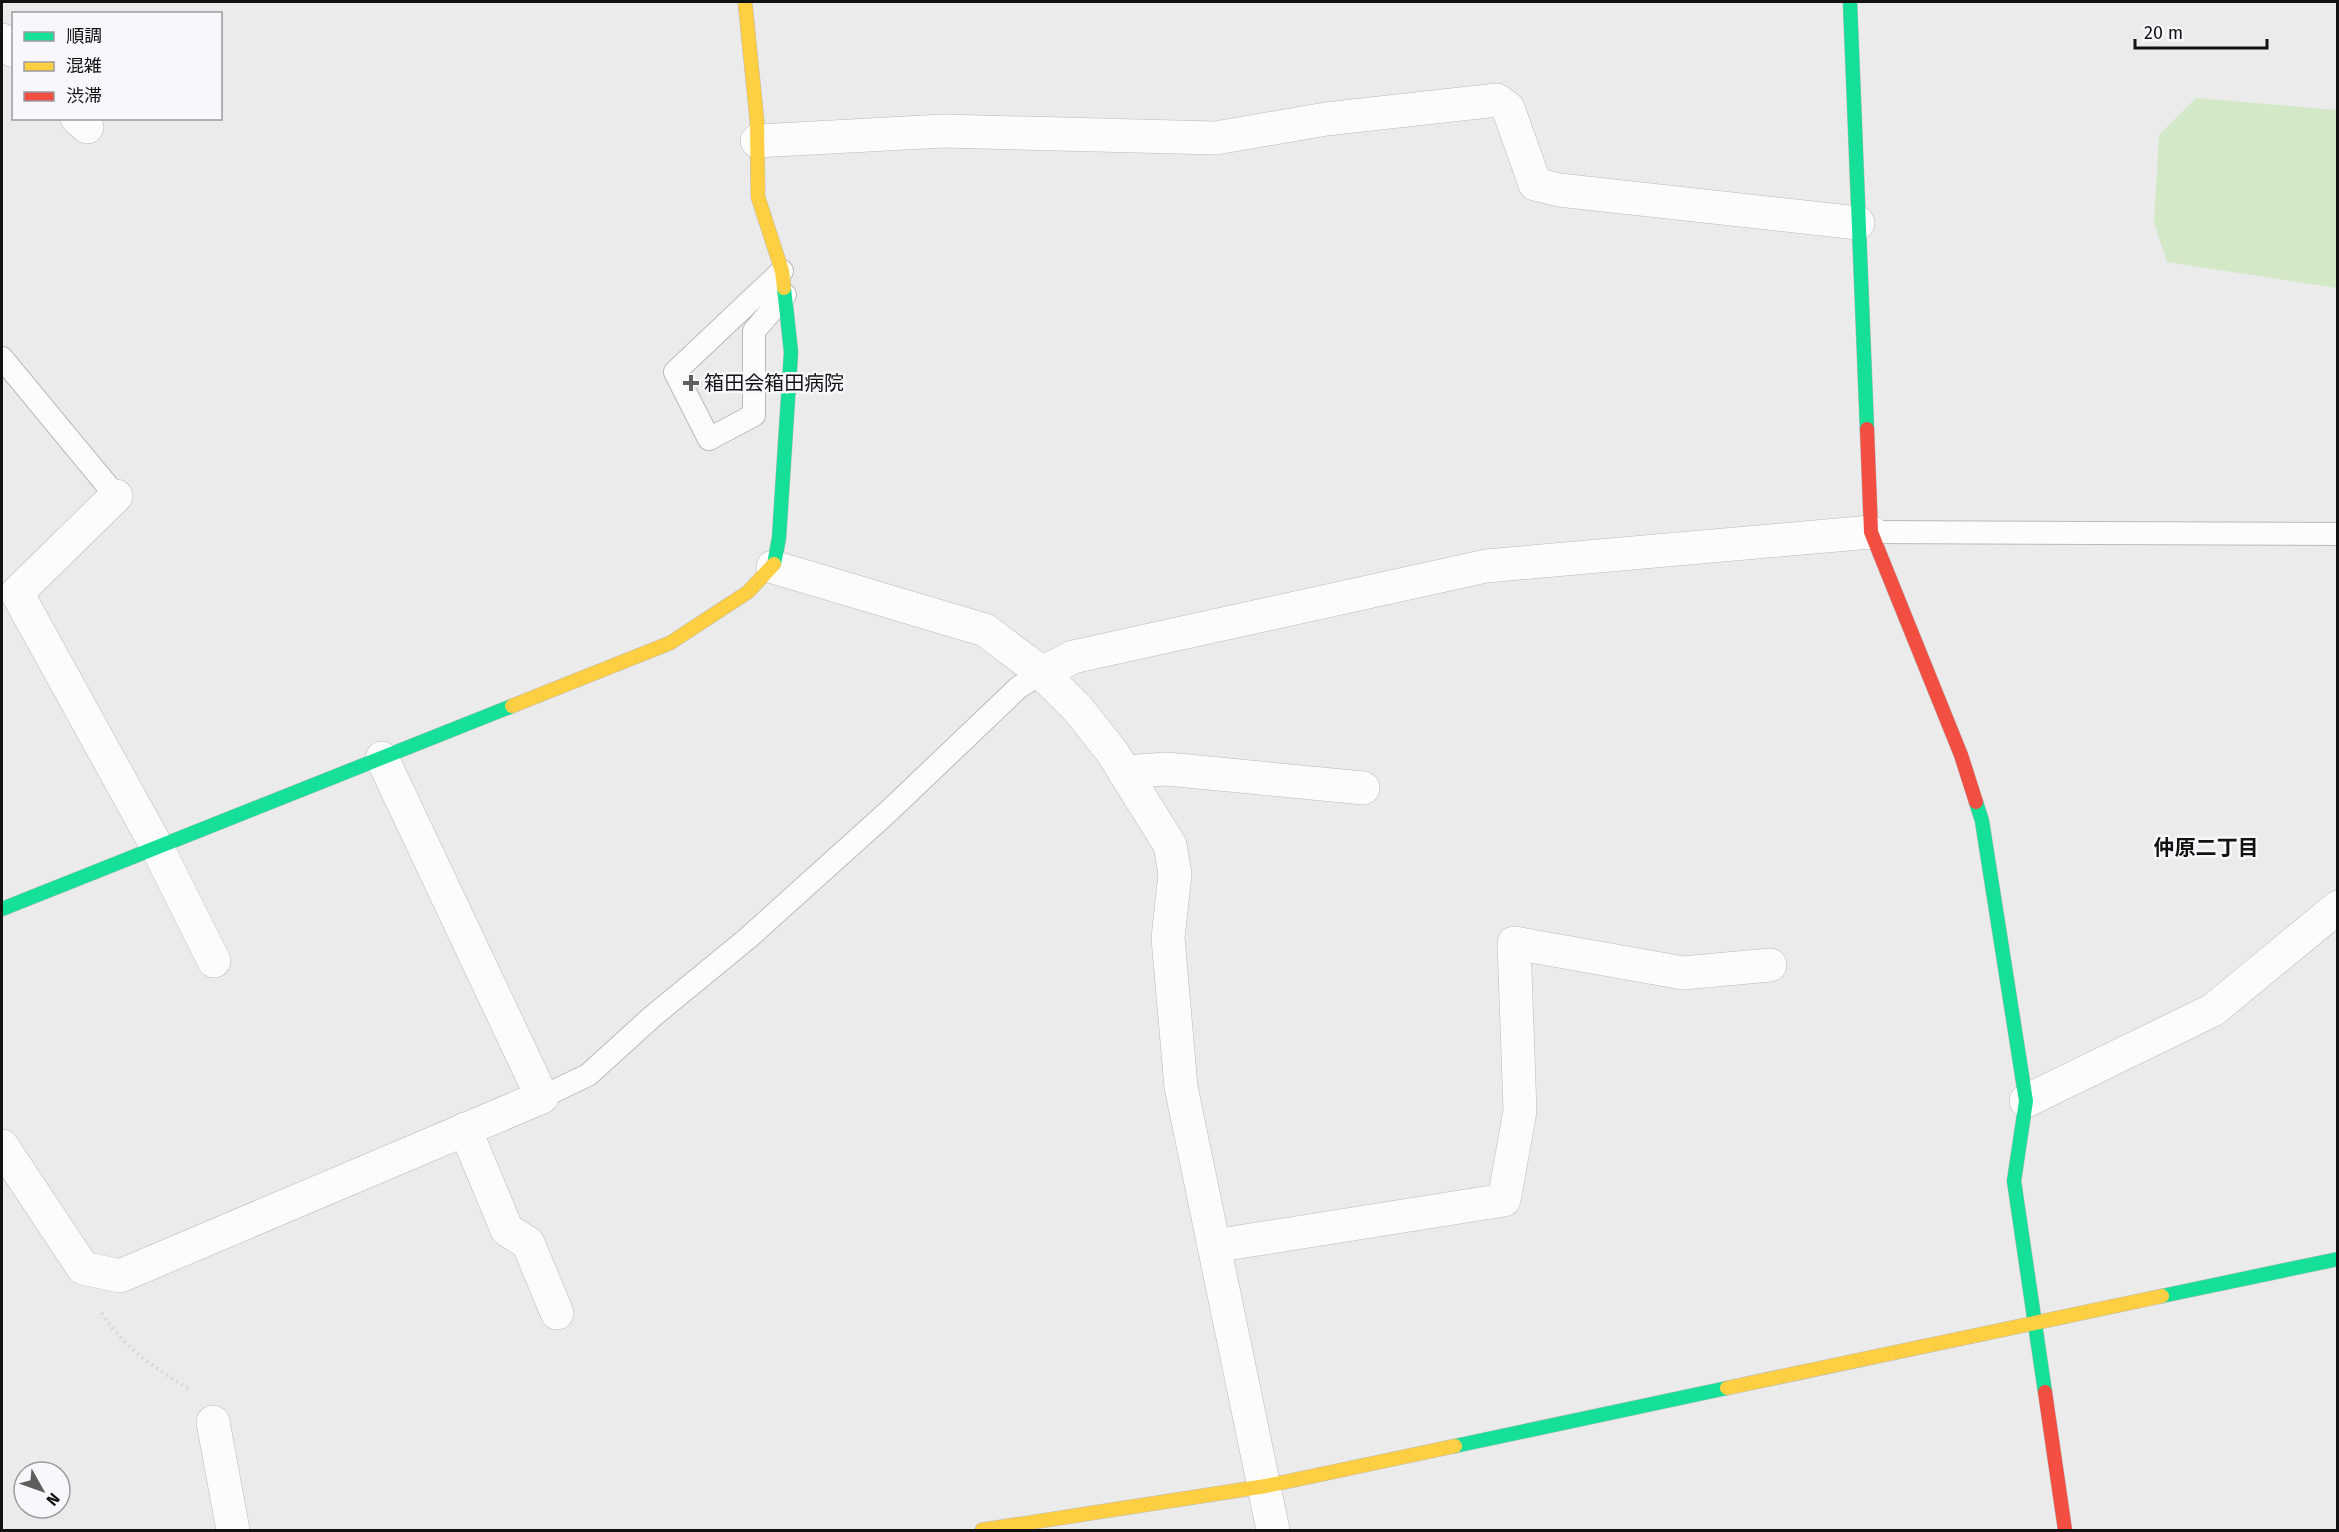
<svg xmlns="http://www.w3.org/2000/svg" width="2339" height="1532" font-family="'Fira Sans','Noto Sans JP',sans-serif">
<rect width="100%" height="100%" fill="#ebebec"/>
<path fill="#d2e8c6" d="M2196,98L2337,110V288L2167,262L2154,223L2159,135Z"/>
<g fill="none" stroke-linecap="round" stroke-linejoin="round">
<defs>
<g id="lane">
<path d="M782,271L675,372L709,439L754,415V331L785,295"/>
<path d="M2,358L116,496"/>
<path d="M1871,532L2338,534"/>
<path d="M542,1097L588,1075L653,1016L748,938L889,811L1019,687L1042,673"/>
</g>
<g id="street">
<path d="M2,40L14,51"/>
<path d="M77,118L87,127"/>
<path d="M757,141L943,131L1216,138L1326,119L1497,100L1508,108L1535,184L1559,190L1858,223"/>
<path d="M116,496L17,593L157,847L214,961"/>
<path d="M773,567L985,630L1042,673L1078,709L1112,752L1170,845L1175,874L1168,938L1181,1087L1273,1530"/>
<path d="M1042,673L1073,657L1486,566L1871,532"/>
<path d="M1124,772L1167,769L1363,788"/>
<path d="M2026,1101L2213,1010L2338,907"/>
<path d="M465,1129L507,1230L528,1243L557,1313"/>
<path d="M2,1146L83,1268L120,1276L542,1097L382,758"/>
<path d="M1214,1246L1504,1200L1520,1111L1514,943L1683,973L1770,965"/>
<path d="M213,1422L233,1530"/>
</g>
<g id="fast">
<path d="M1850,2L1867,429"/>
<path d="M774,564L779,538L791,352L784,288"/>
<path d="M1976,802L1982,821L2026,1101L2014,1181L2045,1392"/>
<path d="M2,909L512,706"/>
<path d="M2162,1296L2338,1259"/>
<path d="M1455,1446L1727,1388"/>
</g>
<g id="slow">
<path d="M745,2L757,121L758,197L782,271L784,288"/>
<path d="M512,706L670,643L748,592L774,564"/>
<path d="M1727,1388L2162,1296"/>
<path d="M982,1530L1266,1486L1455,1446"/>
</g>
<g id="jam">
<path d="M1867,429L1871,532L1961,755L1976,802"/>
<path d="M2045,1392L2065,1530"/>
</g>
</defs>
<use href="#lane" stroke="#bababa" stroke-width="24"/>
<use href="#street" stroke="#bababa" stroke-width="34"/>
<use href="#fast" stroke="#bababa" stroke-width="15"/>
<use href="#slow" stroke="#bababa" stroke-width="15"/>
<use href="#jam" stroke="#bababa" stroke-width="15"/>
<path stroke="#d3d3d3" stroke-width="4" stroke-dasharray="1.5 4.5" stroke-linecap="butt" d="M102,1313C123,1348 157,1369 190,1390"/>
<use href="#lane" stroke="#fcfcfc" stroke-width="22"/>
<use href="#street" stroke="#fcfcfc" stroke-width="33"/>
<use href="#fast" stroke="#16e098" stroke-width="14"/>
<use href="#slow" stroke="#ffcf43" stroke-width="14"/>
<use href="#jam" stroke="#f24e42" stroke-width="14"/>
</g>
<path fill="#5e5e5f" stroke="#f8f7fb" stroke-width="2" d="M688 374h6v6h6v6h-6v6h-6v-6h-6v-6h6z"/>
<g text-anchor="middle" stroke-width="5" stroke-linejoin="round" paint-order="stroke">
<g font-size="20" fill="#121213" stroke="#f8f7fb" text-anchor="start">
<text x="704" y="390">箱田会箱田病院</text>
</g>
<g font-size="21" font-weight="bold" fill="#121213" stroke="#f8f7fb">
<text x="2206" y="855">仲原二丁目</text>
</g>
</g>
<rect width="2339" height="1532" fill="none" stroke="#121213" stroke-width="6"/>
<rect x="12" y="12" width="210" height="108" fill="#f8f7fb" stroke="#9c9b9e" stroke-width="1.5"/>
<rect x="24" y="32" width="30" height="9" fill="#16e098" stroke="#9c9b9e" stroke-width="1.5"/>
<text x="66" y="42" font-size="18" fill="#121213">順調</text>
<rect x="24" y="62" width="30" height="9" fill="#ffcf43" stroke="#9c9b9e" stroke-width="1.5"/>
<text x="66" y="72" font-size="18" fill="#121213">混雑</text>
<rect x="24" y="92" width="30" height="9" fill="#f24e42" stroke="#9c9b9e" stroke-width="1.5"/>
<text x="66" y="102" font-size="18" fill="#121213">渋滞</text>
<g transform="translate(42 1490) rotate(130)"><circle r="28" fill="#f8f7fb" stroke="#9c9b9e" stroke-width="1.5"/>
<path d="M0-4.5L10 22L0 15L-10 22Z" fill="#5e5e5f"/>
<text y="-9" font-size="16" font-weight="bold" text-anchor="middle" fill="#121213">N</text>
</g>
<path d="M2135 39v9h132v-9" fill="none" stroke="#121213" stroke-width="3"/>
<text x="2144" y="39" font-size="18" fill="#121213" stroke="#f8f7fb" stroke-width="4.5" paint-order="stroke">20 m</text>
</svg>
